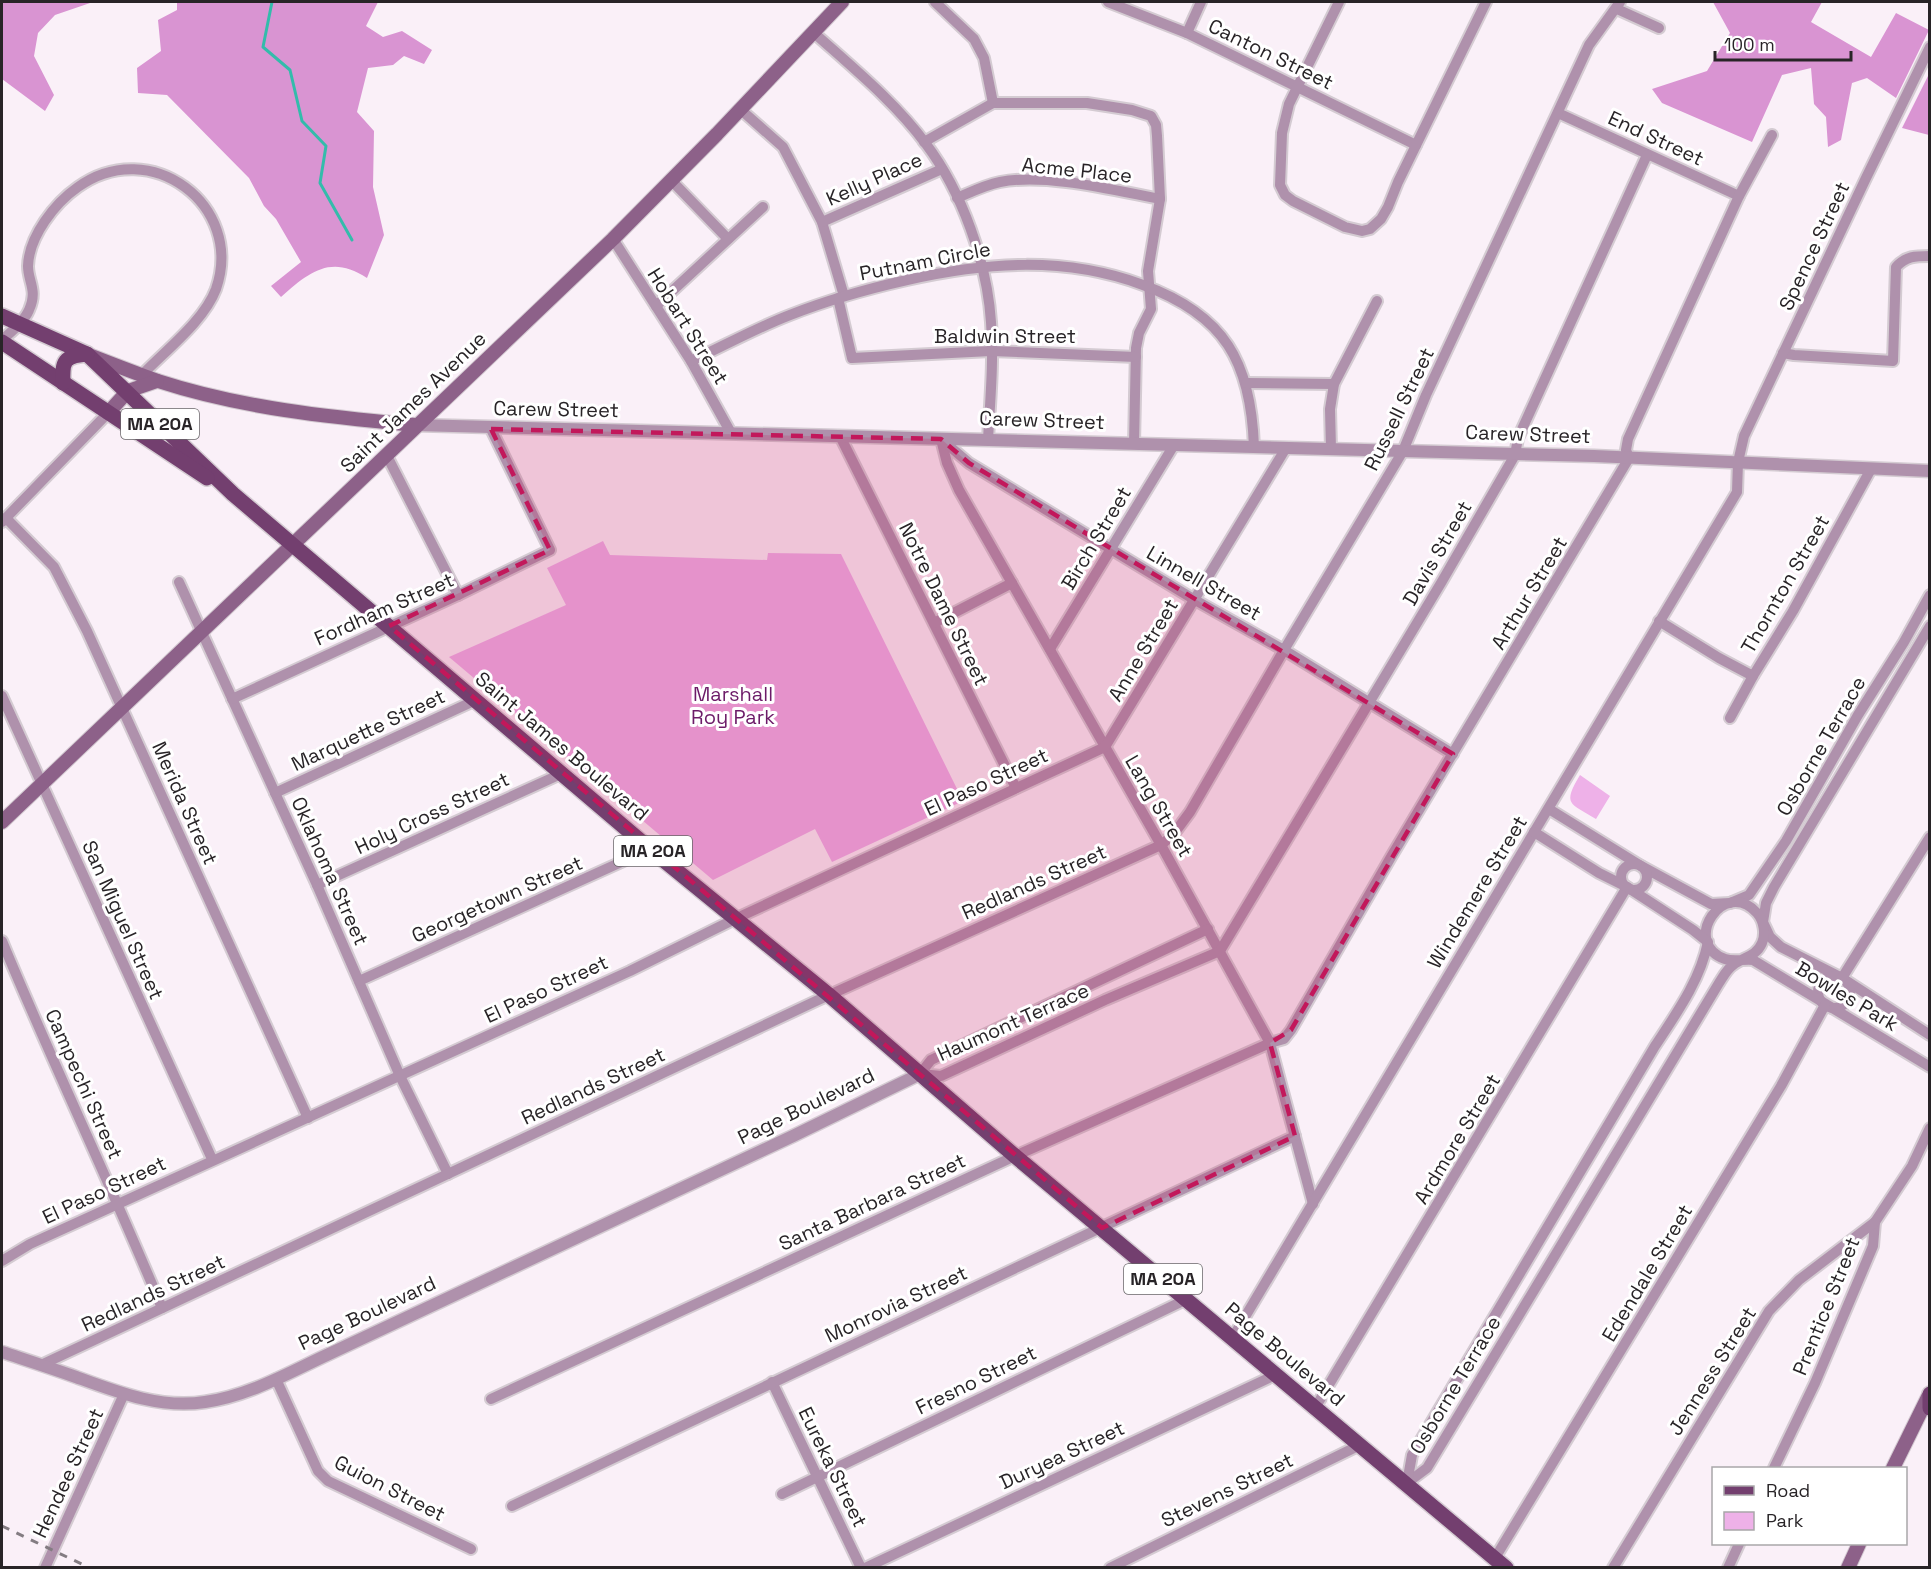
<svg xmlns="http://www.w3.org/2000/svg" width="1931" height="1569" font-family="'Space Grotesk',sans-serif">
<rect width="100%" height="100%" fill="#faf0f8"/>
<g fill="#eeb1e8">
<path d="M603,541L610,555L767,560L768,553L841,554L963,801L832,862L815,829L713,880L449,657L566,605L547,568Z"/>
<path d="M1580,775L1610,796L1596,819C1570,803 1562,805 1580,775Z"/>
</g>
<g fill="#d994d2">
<path d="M2,2H93L55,15L38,33L34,56L54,95L45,111L2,79Z"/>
<path d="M177,2H378L366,26L383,37L402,31L432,50L424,64L404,56L393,65L368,68L357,112L374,131L373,187L384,235L367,278C331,254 309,272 281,297L271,286L301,262L276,219L264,206L249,178L167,95L138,93L137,68L161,51L158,20L177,10Z"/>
<path d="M1713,2H1822L1811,22L1871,57L1896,13L1929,30L1896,98L1867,78L1852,83L1841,140L1828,147L1826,117L1814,104L1811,68L1782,75L1752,142L1662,103L1652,89L1707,71L1730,33Z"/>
<path d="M1929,74V135L1902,128Z"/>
</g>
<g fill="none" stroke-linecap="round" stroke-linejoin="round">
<path stroke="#33bcab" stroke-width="3" d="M272,2L263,47L290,70L302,121L326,146L320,183L352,240"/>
<defs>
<g id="minor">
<path d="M935,2L974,39L984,58L993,103"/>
<path d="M1108,2L1187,33L1416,145"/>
<path d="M1339,2L1289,104L1282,133L1280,185L1285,195L1293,201L1345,227L1362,231L1370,229L1381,219L1388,207L1398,182L1486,2"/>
<path d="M1617,9L1659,28"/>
<path d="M813,32C852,67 895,102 926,144C962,192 987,262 991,322C994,361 990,401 988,440"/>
<path d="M1187,33L1201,2"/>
<path d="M740,109L783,147L822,222L844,296"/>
<path d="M1558,113L1739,196"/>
<path d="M924,142L993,103H1087L1132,110L1151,116L1156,125L1157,136L1160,199L1148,271L1151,309L1139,333L1136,348L1134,444"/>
<path d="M671,180L728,239"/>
<path d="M957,198C971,192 985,185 1000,182C1046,173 1113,190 1160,199"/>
<path d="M822,222L942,169"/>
<path d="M613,239L691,361L731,433"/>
<path d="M838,298L852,358L991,351L1136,357"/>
<path d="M656,306L763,207"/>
<path d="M2,340C11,332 24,322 29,310C38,290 28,282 28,266C29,236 55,203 78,187C150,135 245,205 216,289C204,321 166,350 142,375"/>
<path d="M1783,353L1794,355L1893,361L1896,267C1906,256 1915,256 1930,256"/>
<path d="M691,361C724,346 756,328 790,315C828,300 867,289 907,280C987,262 1065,256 1143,285C1225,315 1251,362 1254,447"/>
<path d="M1246,383L1334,384"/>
<path d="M840,436L1016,788"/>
<path d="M941,439L947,463L959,490L1161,845L1270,1043L1313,1204"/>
<path d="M941,439L969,463L1195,600L1284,650L1453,754"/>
<path d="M1331,449L1330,409L1334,384L1377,301"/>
<path d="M386,454L458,595"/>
<path d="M6,518L54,567L87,631L308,1118"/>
<path d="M2,522L108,413"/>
<path d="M179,582L317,885L400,1076L448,1174"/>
<path d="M1659,621L1719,658L1753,676"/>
<path d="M934,623L1012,583"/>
<path d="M1930,626L1774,887L1766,903L1763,922L1770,937L1781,947L1842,978L1930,1035"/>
<path d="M1050,649L1174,445"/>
<path d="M2,696L212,1159"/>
<path d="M232,699L458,595L550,550L491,429"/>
<path d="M1730,718L1753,676L1793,611L1871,469"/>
<path d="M275,793L476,700"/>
<path d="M1549,809L1641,866L1711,904L1730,903L1749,895L1786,841L1858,715L1904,642L1930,595"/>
<circle cx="1634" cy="877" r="13"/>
<path d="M317,885L563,773"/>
<path d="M2,941C53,1064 111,1185 162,1308"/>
<circle cx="1834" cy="992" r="16"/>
<path d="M1842,978L1930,837"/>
<path d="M359,981L650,849"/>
<path d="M920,1074L941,1076L1105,1000L1220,951L1441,583L1515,455L1518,438L1647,155"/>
<path d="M920,1074L931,1060L1208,929"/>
<path d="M2,1261L30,1244L630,971L737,918L1105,747L1286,448"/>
<path d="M1233,1337L1737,492L1738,462L1744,436L1866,178L1930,47"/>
<path d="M41,1365L816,1001L1161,845L1173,835L1190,812L1284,650L1403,451L1426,395L1589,45L1620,2"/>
<path d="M276,1379L318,1471L328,1481L471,1549"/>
<path d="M772,1382L861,1568"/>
<path d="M491,1399L1015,1156L1270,1043L1284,1039L1291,1030L1391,857L1629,458L1626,450L1628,439L1739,196L1772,135"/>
<path d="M1315,1408L1627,887"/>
<path d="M1774,1468L1815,1383L1873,1246L1875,1222L1912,1166L1930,1128"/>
<path d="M1407,1483L1427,1468L1719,983C1723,977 1727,969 1733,965C1743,957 1756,957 1762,943C1766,934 1764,921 1757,913C1724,876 1680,943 1725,959C1734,962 1743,959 1753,960L1930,1067"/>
<path d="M1407,1483L1412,1455L1655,1046C1676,1014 1700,981 1708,942L1693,930L1627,887L1599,873L1534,832"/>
<path d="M782,1494L1187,1299"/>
<path d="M512,1506L1295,1136"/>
<path d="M1495,1558L1781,1086L1825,1005"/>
<path d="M45,1568L124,1394"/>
<path d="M865,1568L1275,1375"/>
<path d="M1110,1568L1360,1445"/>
<path d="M1613,1568L1769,1311L1799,1280L1875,1222"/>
<path d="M1728,1568L1739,1544"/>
</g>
<g id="tertiary">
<path d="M415,425L1594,456L1930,471"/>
<path d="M2,1352C26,1360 51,1368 76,1377C117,1392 160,1409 205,1402C249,1396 290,1372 329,1354L793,1136L920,1074"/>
</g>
<g id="secondary">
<path d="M89,355C112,364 135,373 158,381C241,408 328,417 415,425"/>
<path d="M108,413L128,391L157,381"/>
<path d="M2,822L613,239L717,134L842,2"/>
<path d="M1893,1468L1928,1397"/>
<path d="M1848,1568L1859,1544"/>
</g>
<g id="primary">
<path d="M2,316L87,354L233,494L650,849L829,995L1015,1156L1506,1568"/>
<path d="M2,342L207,478"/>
<path d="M63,383C62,361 64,356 87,354"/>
<path d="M1930,1394V1408"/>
</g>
</defs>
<use href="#minor" stroke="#d4cbd2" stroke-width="14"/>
<use href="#tertiary" stroke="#d4cbd2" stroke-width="15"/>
<use href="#secondary" stroke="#d4cbd2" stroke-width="16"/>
<use href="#primary" stroke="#d4cbd2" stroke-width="18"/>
<use href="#minor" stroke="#af91ac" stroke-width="10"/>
<use href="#tertiary" stroke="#af91ac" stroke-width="12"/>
<use href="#secondary" stroke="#8d6189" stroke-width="14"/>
<use href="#primary" stroke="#733f6f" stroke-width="15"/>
<path stroke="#837c82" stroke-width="3" stroke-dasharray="8 8" stroke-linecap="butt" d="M2,1526L90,1568"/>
</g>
<path fill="#c2185b" fill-opacity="0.2" stroke="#c2185b" stroke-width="4.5" stroke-dasharray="12 8" stroke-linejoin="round" d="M491,429L941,439L969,463L1453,754L1291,1030L1270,1043L1295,1136L1102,1228L389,626L550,550Z"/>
<g text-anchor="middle" stroke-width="6" stroke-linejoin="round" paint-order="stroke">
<g fill="#fff" stroke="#686668" stroke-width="1.5">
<rect x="121" y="409" width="78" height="30" rx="4.5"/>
<rect x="614" y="836" width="78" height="30" rx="4.5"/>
<rect x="1124" y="1264" width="78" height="30" rx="4.5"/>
</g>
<g font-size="18" font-weight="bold" fill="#282427">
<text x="160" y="430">MA 20A</text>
<text x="653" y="857">MA 20A</text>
<text x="1163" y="1285">MA 20A</text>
</g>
<g font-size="20" fill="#282427" stroke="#fff">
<text transform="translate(1271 54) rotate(26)" y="7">Canton Street</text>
<text transform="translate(1656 138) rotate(25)" y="7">End Street</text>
<text transform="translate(1077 170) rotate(6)" y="7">Acme Place</text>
<text transform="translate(874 179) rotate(-24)" y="7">Kelly Place</text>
<text transform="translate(1814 246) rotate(-65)" y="7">Spence Street</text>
<text transform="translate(925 261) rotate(-11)" y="7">Putnam Circle</text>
<text transform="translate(688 326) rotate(58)" y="7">Hobart Street</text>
<text x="1005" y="343">Baldwin Street</text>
<text transform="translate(413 402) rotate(-44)" y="7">Saint James Avenue</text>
<text transform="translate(556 409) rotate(1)" y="7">Carew Street</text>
<text transform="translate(1399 409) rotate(-64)" y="7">Russell Street</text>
<text transform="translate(1042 420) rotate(2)" y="7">Carew Street</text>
<text transform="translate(1528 434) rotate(2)" y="7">Carew Street</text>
<text transform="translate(1096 538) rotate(-59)" y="7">Birch Street</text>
<text transform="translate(1437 553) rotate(-60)" y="7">Davis Street</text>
<text transform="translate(1204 583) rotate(30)" y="7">Linnell Street</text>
<text transform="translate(1785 584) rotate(-60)" y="7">Thornton Street</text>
<text transform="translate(1529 593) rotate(-59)" y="7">Arthur Street</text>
<text transform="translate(944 604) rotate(64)" y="7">Notre Dame Street</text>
<text transform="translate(384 609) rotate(-24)" y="7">Fordham Street</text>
<text transform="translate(1143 650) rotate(-59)" y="7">Anne Street</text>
<text transform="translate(368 730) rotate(-25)" y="7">Marquette Street</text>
<text transform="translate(562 746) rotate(40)" y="7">Saint James Boulevard</text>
<text transform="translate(1821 746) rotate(-60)" y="7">Osborne Terrace</text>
<text transform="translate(986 782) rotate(-25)" y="7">El Paso Street</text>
<text transform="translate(185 803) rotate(66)" y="7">Merida Street</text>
<text transform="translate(1159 806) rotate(60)" y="7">Lang Street</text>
<text transform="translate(432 813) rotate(-25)" y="7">Holy Cross Street</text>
<text transform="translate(330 871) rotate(66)" y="7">Oklahoma Street</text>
<text transform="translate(1034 882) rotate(-24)" y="7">Redlands Street</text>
<text transform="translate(1477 892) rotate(-59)" y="7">Windemere Street</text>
<text transform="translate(497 899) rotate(-24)" y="7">Georgetown Street</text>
<text transform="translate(123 920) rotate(66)" y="7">San Miguel Street</text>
<text transform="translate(546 989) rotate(-25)" y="7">El Paso Street</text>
<text transform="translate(1847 996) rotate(31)" y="7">Bowles Park</text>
<text transform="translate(1013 1022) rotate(-24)" y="7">Haumont Terrace</text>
<text transform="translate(84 1084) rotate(66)" y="7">Campechi Street</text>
<text transform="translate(593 1086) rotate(-25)" y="7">Redlands Street</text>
<text transform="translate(806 1106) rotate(-26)" y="7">Page Boulevard</text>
<text transform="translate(1457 1139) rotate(-59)" y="7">Ardmore Street</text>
<text transform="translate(104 1190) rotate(-25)" y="7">El Paso Street</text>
<text transform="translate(872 1202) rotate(-25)" y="7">Santa Barbara Street</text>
<text transform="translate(1647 1273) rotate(-59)" y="7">Edendale Street</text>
<text transform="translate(153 1293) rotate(-25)" y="7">Redlands Street</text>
<text transform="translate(896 1304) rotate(-25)" y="7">Monrovia Street</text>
<text transform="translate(1826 1306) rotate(-68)" y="7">Prentice Street</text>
<text transform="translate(367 1313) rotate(-25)" y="7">Page Boulevard</text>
<text transform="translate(1285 1354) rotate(40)" y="7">Page Boulevard</text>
<text transform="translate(1712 1371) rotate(-58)" y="7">Jenness Street</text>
<text transform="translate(976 1380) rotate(-26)" y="7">Fresno Street</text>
<text transform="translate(1455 1385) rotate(-59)" y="7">Osborne Terrace</text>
<text transform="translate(1062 1455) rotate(-25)" y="7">Duryea Street</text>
<text transform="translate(833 1467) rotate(64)" y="7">Eureka Street</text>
<text transform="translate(68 1473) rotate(-65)" y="7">Hendee Street</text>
<text transform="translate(390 1488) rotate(27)" y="7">Guion Street</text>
<text transform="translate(1227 1490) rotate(-26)" y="7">Stevens Street</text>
</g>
<g font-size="20" fill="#6c1b68" stroke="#fff">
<text x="733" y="701">Marshall<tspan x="733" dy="23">Roy Park</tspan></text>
</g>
</g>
<rect width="1931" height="1569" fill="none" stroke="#282427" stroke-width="6"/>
<rect x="1712" y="1467" width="195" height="78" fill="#ffffff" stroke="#a9a7a9" stroke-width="1.5"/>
<rect x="1724" y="1486" width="30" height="9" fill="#733f6f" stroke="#a9a7a9" stroke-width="1.5"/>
<text x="1766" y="1497" font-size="18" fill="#282427">Road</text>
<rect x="1724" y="1512" width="30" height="18" fill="#eeb1e8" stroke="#a9a7a9" stroke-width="1.5"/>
<text x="1766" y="1527" font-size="18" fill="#282427">Park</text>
<path d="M1715 51v9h136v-9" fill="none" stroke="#282427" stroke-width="3"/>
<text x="1724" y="51" font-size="18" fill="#282427" stroke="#ffffff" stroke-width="4.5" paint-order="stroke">100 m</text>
</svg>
